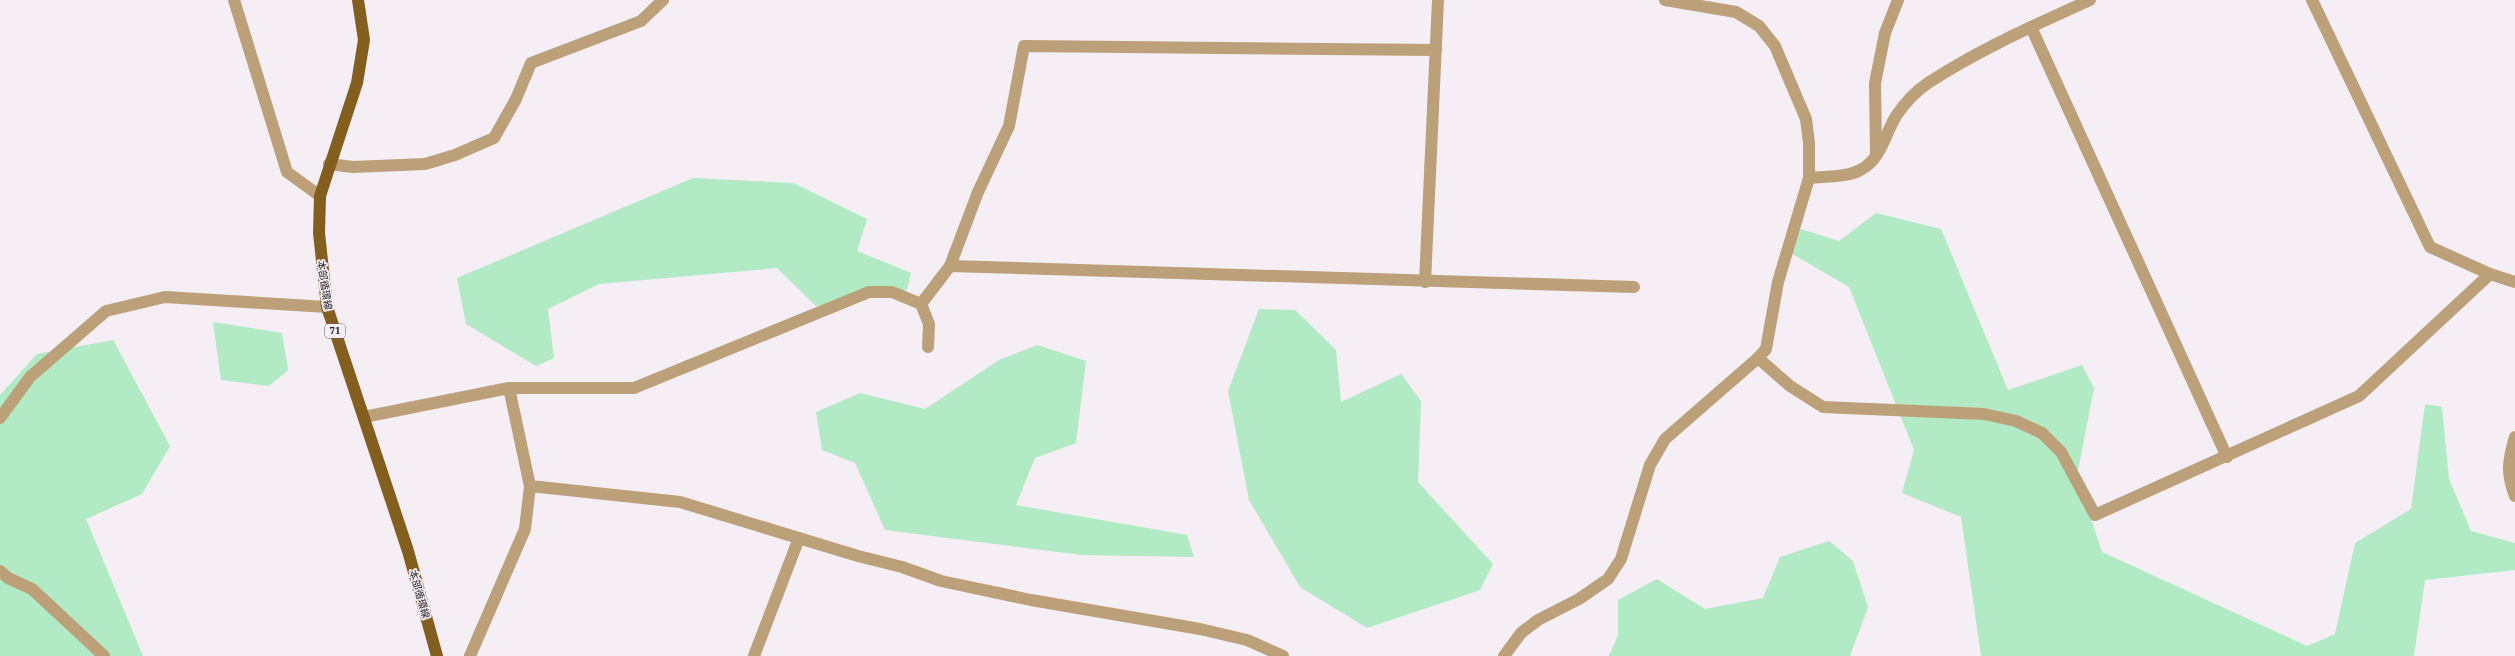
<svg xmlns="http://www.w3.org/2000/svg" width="2515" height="656" font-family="'IBM Plex Serif','Noto Sans JP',serif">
<rect width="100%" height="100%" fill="#f5eef4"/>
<g fill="#b1eac5">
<path d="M693,178L793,183L867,219L857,251L911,273L907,290L816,306L777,268L599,284L548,309L554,358L536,366L466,324L457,278Z"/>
<path d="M1876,213L1941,229L2008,390L2082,365L2094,388L2077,476L2102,552L2307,646L2335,634L2355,543L2411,509L2425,404L2442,407L2449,479L2471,531L2515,543V570L2425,580L2414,656H1981L1961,517L1902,493L1914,450L1849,287L1789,252L1798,228L1839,241Z"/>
<path d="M1259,309L1295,310L1336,350L1341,402L1401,374L1421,401L1418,482L1493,564L1480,590L1367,628L1300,587L1249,500L1228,391Z"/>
<path d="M213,322L282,333L288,370L269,386L221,380Z"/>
<path d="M113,340L170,446L142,494L86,519L143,656H0V395L37,354Z"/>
<path d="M1037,345L1086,361L1076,443L1035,458L1016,505L1187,535L1194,557L1081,555L885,530L855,463L822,450L816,412L860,393L925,409L999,360Z"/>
<path d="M1829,541L1853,561L1868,607L1850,656H1609L1618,635V600L1657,579L1705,609L1763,598L1780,557Z"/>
</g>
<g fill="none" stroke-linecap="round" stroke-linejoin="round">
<g stroke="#bba079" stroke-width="12">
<path d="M234,0L287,172L320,196"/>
<path d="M2312,0L2430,247L2490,274L2515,282"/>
<path d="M2031,27L2227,457"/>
<path d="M1876,153L1875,83L1885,33L1898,0"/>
<path d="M329,164L353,167L425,164L455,155L494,138L516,99L531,63L641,21L663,0"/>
<path d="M1809,178C1826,176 1847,178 1862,169C1881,159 1886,132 1896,116C1904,104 1916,91 1928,83C1978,50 2035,25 2090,0"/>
<path d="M950,266L1634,287"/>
<path d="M1425,282L1438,0"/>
<path d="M921,304L950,266L978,192L1009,126L1024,46L1436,50"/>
<path d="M1758,358L1790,386L1823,407L1984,414L2016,421L2042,433L2061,452L2095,515L2359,396L2490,274"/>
<path d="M364,417L509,388H634L869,292H892L921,304L929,324L928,347"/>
<path d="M0,418L30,377L106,311L165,297L327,307"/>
<path d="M2515,437C2508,461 2506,473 2515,496"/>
<path d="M530,486L680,502L858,556L902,567L941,581L1031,600L1200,629L1247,640L1283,656"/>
<path d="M0,571L8,578L32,589L104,656"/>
<path d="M470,656L525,529L530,486L509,388"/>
<path d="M754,656L799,538"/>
<path d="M1504,656L1521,633L1538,620L1579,599L1608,579L1621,559L1650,465L1665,439L1758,358L1766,349L1778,282L1809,178V143L1806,119L1775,46L1759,26L1736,12L1665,0"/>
</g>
<path stroke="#845e1e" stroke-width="12" d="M358,0L364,40L357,83L320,196L319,233L327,307L408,551L437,656"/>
</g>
<g text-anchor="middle" stroke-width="3.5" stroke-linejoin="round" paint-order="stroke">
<rect fill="#f5eef4" stroke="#615d60" stroke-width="1" x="325" y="324" width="20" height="14" rx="3"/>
<g font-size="9" font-weight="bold" fill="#211f21">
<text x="335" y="334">71</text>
</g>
<g font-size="10" fill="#211f21" stroke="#f5eef4">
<text transform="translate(325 285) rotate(81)" y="4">本部循環線</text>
<text transform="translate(420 594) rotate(74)" y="4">本部循環線</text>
</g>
</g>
</svg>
